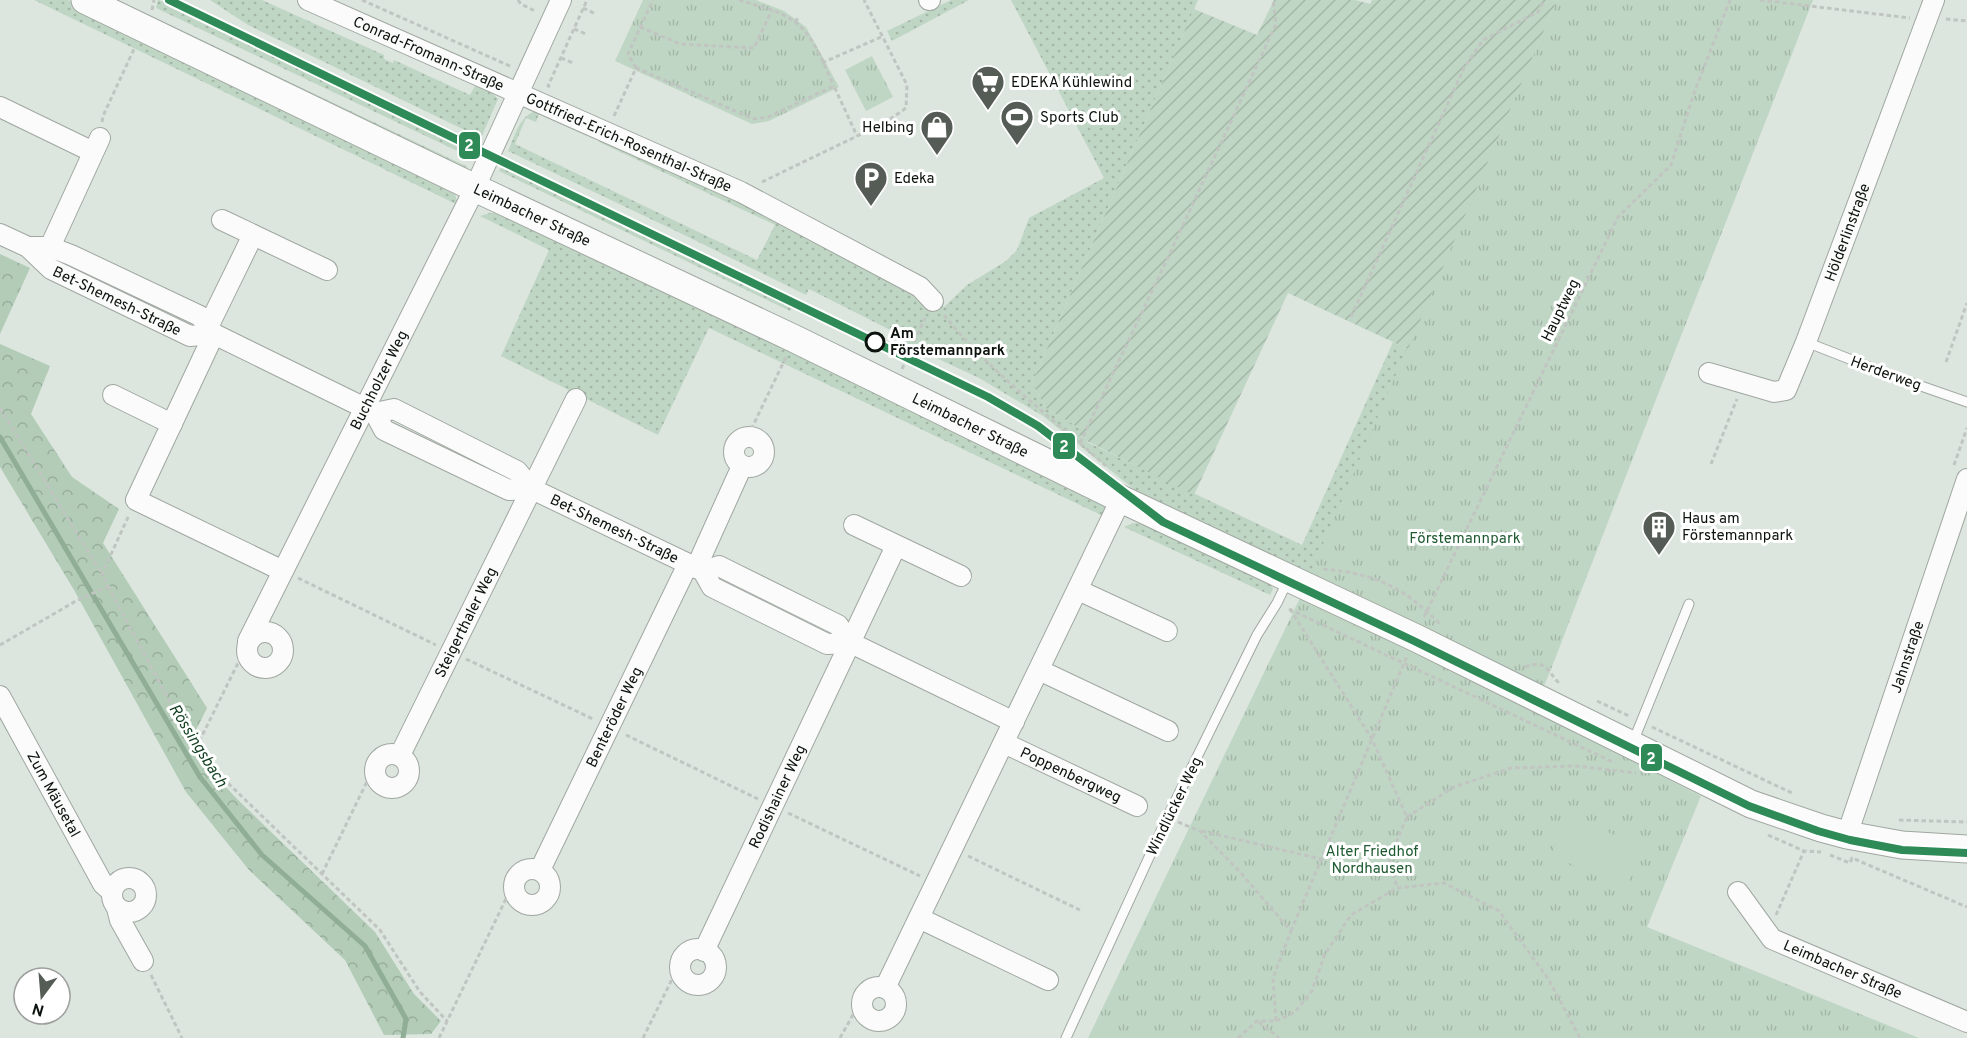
<svg xmlns="http://www.w3.org/2000/svg" width="1967" height="1038" font-family="Overpass,sans-serif">
<defs>
<pattern id="grass-dots" width="8" height="8" patternUnits="userSpaceOnUse" patternTransform="scale(1.5)"><rect width="8" height="8" fill="#c0d6c4"/><path d="M2 2h.1M6 6h.1" fill="none" stroke="#a4b7a7" stroke-width="1.8" stroke-linecap="round"/></pattern>
<pattern id="forest-crowns" width="20" height="18" patternUnits="userSpaceOnUse" patternTransform="scale(1.5)"><rect width="20" height="18" fill="#b2ccb7"/><path d="M2 6a3 3 0 1 1 6 0M12 15a3 3 0 1 1 6 0" fill="none" stroke="#98ae9c"/></pattern>
<pattern id="park-tufts" width="24" height="20" patternUnits="userSpaceOnUse" patternTransform="scale(1.5)"><rect width="24" height="20" fill="#c0d6c4"/><path d="M3 7l-1-3M5 7V3M7 7l1-3M15 17l-1-3M17 17v-4M19 17l1-3" fill="none" stroke="#a4b7a7"/></pattern>
<pattern id="garden-furrows" width="10" height="10" patternUnits="userSpaceOnUse" patternTransform="scale(1.5)"><rect width="10" height="10" fill="#c0d6c4"/><path d="M-1 1l2-2M0 10L10 0M9 11l2-2" fill="none" stroke="#a4b7a7"/></pattern>
</defs>
<rect width="100%" height="100%" fill="#dce6de"/>
<g fill="url(#grass-dots)">
<path d="M34,0H68L451,187L455,194L458,205Z"/>
<path d="M101,0H118L468,167L464,169Z"/>
<path d="M158,0H159L474,153L470,157L156,8Z"/>
<path d="M210,0H262L384,55V59L393,63L394,60L470,95L476,84L491,92L498,99L481,138L248,25Z"/>
<path d="M951,0H969L892,41L887,31Z"/>
<path d="M1011,0H1198L1032,383L1046,408L1082,429L1087,442L1302,545L1393,342L1408,349L1309,578L1151,503L1043,416L979,378L902,342L904,337L809,289L806,295L678,232L508,151C515,136 519,116 536,111L589,132L587,136L539,114L536,122L526,118L515,144L757,260L775,225L599,142L601,138L778,219L944,307L967,285L1006,261L1017,250L1029,218L1104,178Z"/>
<path d="M502,166L793,306L790,311L499,171Z"/>
<path d="M490,213H496L508,218L510,213L1098,498L1105,508V517L709,328L658,435L501,356L549,250L480,216Z"/>
<path d="M1133,523L1142,524L1268,579L1273,589L1270,595L1124,527Z"/>
</g>
<g fill="url(#forest-crowns)">
<path d="M0,254L30,268L0,334Z"/>
<path d="M0,344L50,366L31,414L72,477L119,509L103,543L207,708L188,746L237,799L375,932L414,994L441,1021L431,1034L384,1035L345,960L249,870L186,792L74,590L0,467Z"/>
</g>
<g fill="url(#park-tufts)">
<path d="M643,0H756L784,11L806,27L839,87L769,121L752,124L615,61Z"/>
<path d="M1557,0H1813C1726,224 1636,447 1550,672L1533,710L1701,796L1647,927L1919,1038H1088L1299,600Z"/>
<path d="M872,56L893,97L866,111L845,70Z"/>
</g>
<path fill="url(#garden-furrows)" d="M1274,0H1355L1370,4L1372,0H1557L1408,349L1288,293L1194,495L1079,437L1081,429L1046,408L1032,383L1194,9L1257,35Z"/>
<path fill="#c0d6c4" d="M1568,815L1644,848L1626,888L1551,855Z"/>
<g fill="none" stroke-linecap="round" stroke-linejoin="round">
<path stroke="#90ad96" stroke-width="5" d="M0,437L200,777L262,855L365,946L406,1019L403,1038"/>
<defs>
<g id="lane">
<path d="M1806,342L1898,378L1967,402"/>
<path d="M1633,742L1689,604"/>
<path d="M1066,1038L1167,818L1257,635L1277,603L1287,582"/>
</g>
<g id="street">
<path id="s1" d="M308,0L741,192L920,287L933,301"/>
<path d="M929,0H930"/>
<path d="M0,107L93,152"/>
<path d="M222,220L327,270"/>
<path id="s2" d="M0,234L28,247L51,269L190,336L214,334"/>
<path d="M28,247H50L71,255L200,316L214,334L375,413L384,430L509,490L532,489"/>
<path d="M50,247L100,138"/>
<path d="M208,327L253,235"/>
<path d="M214,334L136,500L283,571"/>
<path id="s3" d="M1709,373L1774,392L1786,390L1806,342L1934,0"/>
<path d="M113,395L172,424"/>
<path id="s4" d="M375,413L394,409L517,471L532,489L703,571L712,587L827,644L851,643L1014,722"/>
<circle cx="749" cy="452" r="15"/>
<path d="M854,525L961,576"/>
<path d="M696,568L742,466"/>
<path d="M703,571L719,566L838,625L851,643"/>
<path d="M1078,590L1167,631"/>
<circle cx="265" cy="650" r="18"/>
<path id="s5" d="M248,641L471,196L561,0"/>
<path d="M1039,670L1168,731"/>
<path id="s6" d="M0,696L103,884L112,892"/>
<path id="s7" d="M1004,743L1137,806"/>
<circle cx="392" cy="771" r="17"/>
<path id="s8" d="M400,755L576,399"/>
<path id="s9" d="M1847,835L1967,479"/>
<circle cx="532" cy="887" r="18"/>
<path id="s10" d="M540,870L688,564"/>
<circle cx="129" cy="895" r="17"/>
<path id="s11" d="M1738,892L1772,939L1967,1022"/>
<path d="M117,908L120,920L143,961"/>
<path d="M919,918L1048,980"/>
<circle cx="698" cy="967" r="18"/>
<path id="s12" d="M704,951L896,546"/>
<circle cx="879" cy="1004" r="17"/>
<path d="M885,988L1121,499"/>
</g>
<g id="secondary">
<path id="s13" d="M85,0L475,188L795,339L1121,499L1416,638L1751,804L1821,828L1847,835L1902,845L1967,849"/>
</g>
</defs>
<use href="#lane" stroke="#a0a7a1" stroke-width="11"/>
<use href="#street" stroke="#a0a7a1" stroke-width="22"/>
<use href="#secondary" stroke="#a0a7a1" stroke-width="29"/>
<g stroke="#c1c5c1" stroke-width="3" stroke-dasharray="4.5 3" stroke-linecap="butt">
<path d="M362,0L512,67"/>
<path d="M518,0L521,4L535,11"/>
<path d="M739,0C758,6 779,10 795,22C814,36 824,65 834,86"/>
<path d="M1760,0L1910,18"/>
<path d="M583,8L596,14"/>
<path d="M152,10L154,0"/>
<path d="M1946,19L1967,21"/>
<path d="M795,22L799,17"/>
<path d="M640,27L680,44L754,48L772,10"/>
<path d="M574,29L586,34"/>
<path d="M561,58L573,63"/>
<path d="M822,63L881,37"/>
<path d="M636,68L628,54L653,0"/>
<path d="M550,87L548,86L587,0"/>
<path d="M614,116L636,68L754,119L768,117L834,86L857,136"/>
<path d="M102,122L103,116L134,49"/>
<path d="M762,182L886,122L906,108L907,85L864,0"/>
<path d="M944,315C991,373 1051,417 1106,466"/>
<path d="M1351,317L1464,68L1483,40L1538,12L1544,0"/>
<path d="M1946,362L1967,303"/>
<path d="M902,369L925,318"/>
<path d="M0,408L102,574"/>
<path d="M748,436L786,357"/>
<path d="M1080,443L1171,251L1276,24L1273,0"/>
<path d="M1711,464L1737,399"/>
<path d="M1954,465L1967,428"/>
<path d="M1323,569C1378,574 1403,587 1441,625"/>
<path d="M298,578L436,645"/>
<path d="M108,586L195,749L232,787L380,930L420,992L447,1021"/>
<path d="M1289,609L1615,763"/>
<path d="M1290,609L1372,739L1407,817L1389,859L1397,887"/>
<path d="M1424,617L1618,217L1671,165L1694,93L1730,0"/>
<path d="M0,645L76,601L108,586L102,574L129,515"/>
<path d="M466,659L593,719"/>
<path d="M1525,667C1547,659 1546,670 1559,683"/>
<path d="M1597,701L1629,716"/>
<path d="M1652,727L1792,793"/>
<path d="M626,735L758,799"/>
<path d="M196,748L241,657"/>
<path d="M788,813L920,876"/>
<path d="M1407,817L1454,787L1511,768L1576,766L1636,773"/>
<path d="M1899,820L1967,822"/>
<path d="M1178,822L1200,831L1240,872L1291,931L1273,978L1276,1021H1257L1238,1038"/>
<path d="M1202,831L1321,859"/>
<path d="M1768,835L1804,851L1821,852"/>
<path d="M1830,855L1850,863L1852,858L1967,907"/>
<path d="M968,856L1080,910"/>
<path d="M322,874L377,761"/>
<path d="M1776,915L1804,851"/>
<path d="M1291,931L1407,656"/>
<path d="M151,975L182,1038"/>
<path d="M1276,1021L1295,1012L1312,991L1325,954L1351,915L1397,888L1444,883L1499,911L1549,980L1580,1038"/>
<path d="M1259,1022L1279,1038"/>
<path d="M439,1038L515,880"/>
<path d="M643,1038L682,959"/>
<path d="M840,1038L864,995"/>
</g>
<use href="#lane" stroke="#fafbfa" stroke-width="9"/>
<use href="#street" stroke="#fafbfa" stroke-width="20"/>
<use href="#secondary" stroke="#fafbfa" stroke-width="27"/>
<defs>
<path id="tram-1" d="M169,0L988,397L1038,426L1163,522L1414,641L1749,806L1818,831L1850,840L1902,850L1967,853"/>
</defs>
<use href="#tram-1" stroke="#fff" stroke-width="12"/>
<use href="#tram-1" stroke="#2e8b57" stroke-width="8"/>
</g>
<defs>
<symbol id="supermarket-pin" viewBox="-11 -11 22 30"><path d="M0 17L-7.5 6A9.5 9.5 0 1 1 7.5 6Z" fill="#555c56" stroke="#fff"/><path d="M-6-5.5h2.5l.6 2H6L4.5 2H-2.5L-4.4-4H-6ZM-1.5 3.2a1.3 1.3 0 1 0 .1 0ZM3 3.2a1.3 1.3 0 1 0 .1 0Z" fill="#fff"/></symbol>
<symbol id="stadium-pin" viewBox="-11 -11 22 30"><path d="M0 17L-7.5 6A9.5 9.5 0 1 1 7.5 6Z" fill="#555c56" stroke="#fff"/><path d="M0-5a6.5 5 0 1 0 0 10a6.5 5 0 1 0 0-10ZM-3.5-1.8h7v3.6h-7Z" fill="#fff"/></symbol>
<symbol id="shop-pin" viewBox="-11 -11 22 30"><path d="M0 17L-7.5 6A9.5 9.5 0 1 1 7.5 6Z" fill="#555c56" stroke="#fff"/><path d="M-5-2.5h2.3a2.7 3.5 0 0 1 5.4 0H5L5.5 6h-11ZM-1.5-2.5h3a1.5 2.3 0 0 0-3 0Z" fill="#fff"/></symbol>
<symbol id="parking-pin" viewBox="-11 -11 22 30"><path d="M0 17L-7.5 6A9.5 9.5 0 1 1 7.5 6Z" fill="#555c56" stroke="#fff"/><path d="M-3.5-5.5H1a3.5 3.5 0 0 1 0 7H-1V5.5H-3.5ZM-1-3.4V-.6H.8a1.4 1.4 0 0 0 0-2.8Z" fill="#fff"/></symbol>
<symbol id="building-pin" viewBox="-11 -11 22 30"><path d="M0 17L-7.5 6A9.5 9.5 0 1 1 7.5 6Z" fill="#555c56" stroke="#fff"/><path d="M-4-6H4V6H1V3H-1V6H-4ZM-2.5-4.3h1.7v1.8h-1.7ZM.8-4.3h1.7v1.8H.8ZM-2.5-1h1.7V.8h-1.7ZM.8-1h1.7V.8H.8Z" fill="#fff"/></symbol>
</defs>
<g fill-rule="evenodd">
<use href="#supermarket-pin" x="969" y="63" width="38" height="52"/>
<use href="#stadium-pin" x="998" y="98" width="38" height="52"/>
<use href="#shop-pin" x="918" y="108" width="38" height="52"/>
<use href="#parking-pin" x="852" y="159" width="38" height="52"/>
<use href="#building-pin" x="1640" y="508" width="38" height="52"/>
</g>
<circle fill="#fff" stroke="#0c120d" stroke-width="3" cx="875" cy="342" r="9"/>
<g text-anchor="middle" stroke-width="6" stroke-linejoin="round" paint-order="stroke">
<g font-size="15" fill="#0c120d" stroke="#fff">
<text dy="5" stroke="none"><textPath href="#s1" startOffset="132">Conrad-Fromann-Straße</textPath></text>
<text dy="5" stroke="none"><textPath href="#s1" startOffset="351">Gottfried-Erich-Rosenthal-Straße</textPath></text>
<text dy="5" stroke="none"><textPath href="#s13" startOffset="496">Leimbacher Straße</textPath></text>
<text dy="5" stroke="none"><textPath href="#s3" startOffset="249">Hölderlinstraße</textPath></text>
<text dy="5" stroke="none"><textPath href="#s2" startOffset="136">Bet-Shemesh-Straße</textPath></text>
<text transform="translate(1560 310) rotate(-64)" y="5">Hauptweg</text>
<text transform="translate(1886 373) rotate(20)" y="5">Herderweg</text>
<text dy="5" stroke="none"><textPath href="#s5" startOffset="292">Buchholzer Weg</textPath></text>
<text dy="5" stroke="none"><textPath href="#s13" startOffset="982">Leimbacher Straße</textPath></text>
<text dy="5" stroke="none"><textPath href="#s4" startOffset="272">Bet-Shemesh-Straße</textPath></text>
<text dy="5" stroke="none"><textPath href="#s8" startOffset="148">Steigerthaler Weg</textPath></text>
<text dy="5" stroke="none"><textPath href="#s9" startOffset="188">Jahnstraße</textPath></text>
<text dy="5" stroke="none"><textPath href="#s10" startOffset="170">Benteröder Weg</textPath></text>
<text dy="5" stroke="none"><textPath href="#s7" startOffset="74">Poppenbergweg</textPath></text>
<text dy="5" stroke="none"><textPath href="#s6" startOffset="112">Zum Mäusetal</textPath></text>
<text dy="5" stroke="none"><textPath href="#s12" startOffset="171">Rodishainer Weg</textPath></text>
<text transform="translate(1174 806) rotate(-64)" y="5">Windlücker Weg</text>
<text dy="5" stroke="none"><textPath href="#s11" startOffset="135">Leimbacher Straße</textPath></text>
</g>
<g font-size="15" fill="#0c120d" stroke="#fff" text-anchor="start">
<text x="1011" y="87">EDEKA Kühlewind</text>
<text x="1040" y="122">Sports Club</text>
<text x="914" y="132" text-anchor="end">Helbing</text>
<text x="894" y="183">Edeka</text>
<text x="1682" y="523">Haus am<tspan x="1682" dy="17">Förstemannpark</tspan></text>
</g>
<g font-size="15" font-weight="bold" fill="#0c120d" stroke="#fff" text-anchor="start">
<text x="890" y="338">Am<tspan x="890" dy="17">Förstemannpark</tspan></text>
</g>
<g font-size="15" fill="#1f5a31" stroke="#fff">
<text x="1465" y="543">Förstemannpark</text>
<text x="1372" y="856">Alter Friedhof<tspan x="1372" dy="17">Nordhausen</tspan></text>
</g>
<g font-size="16" font-style="italic" fill="#113e1f" stroke="#fff">
<text transform="translate(199 745) rotate(58)" y="6">Rössingsbach</text>
</g>
</g>
<g stroke="#fff" stroke-width="2">
<rect x="458" y="131" width="23" height="29" rx="6" fill="#2e8b57"/>
<rect x="1052" y="432" width="24" height="28" rx="6" fill="#2e8b57"/>
<rect x="1640" y="743" width="23" height="29" rx="6" fill="#2e8b57"/>
</g>
<g font-size="16" text-anchor="middle" font-weight="bold" fill="#fff">
<text x="469" y="151">2</text>
<text x="1064" y="452">2</text>
<text x="1651" y="764">2</text>
</g>
<g transform="translate(42 996) rotate(196)"><circle r="28" fill="#ffffff" stroke="#9ea09e" stroke-width="1.5"/>
<path d="M0-4.5L10 22L0 15L-10 22Z" fill="#555c56"/>
<text y="-9" font-size="16" font-weight="bold" text-anchor="middle" fill="#0c120d">N</text>
</g>
</svg>
